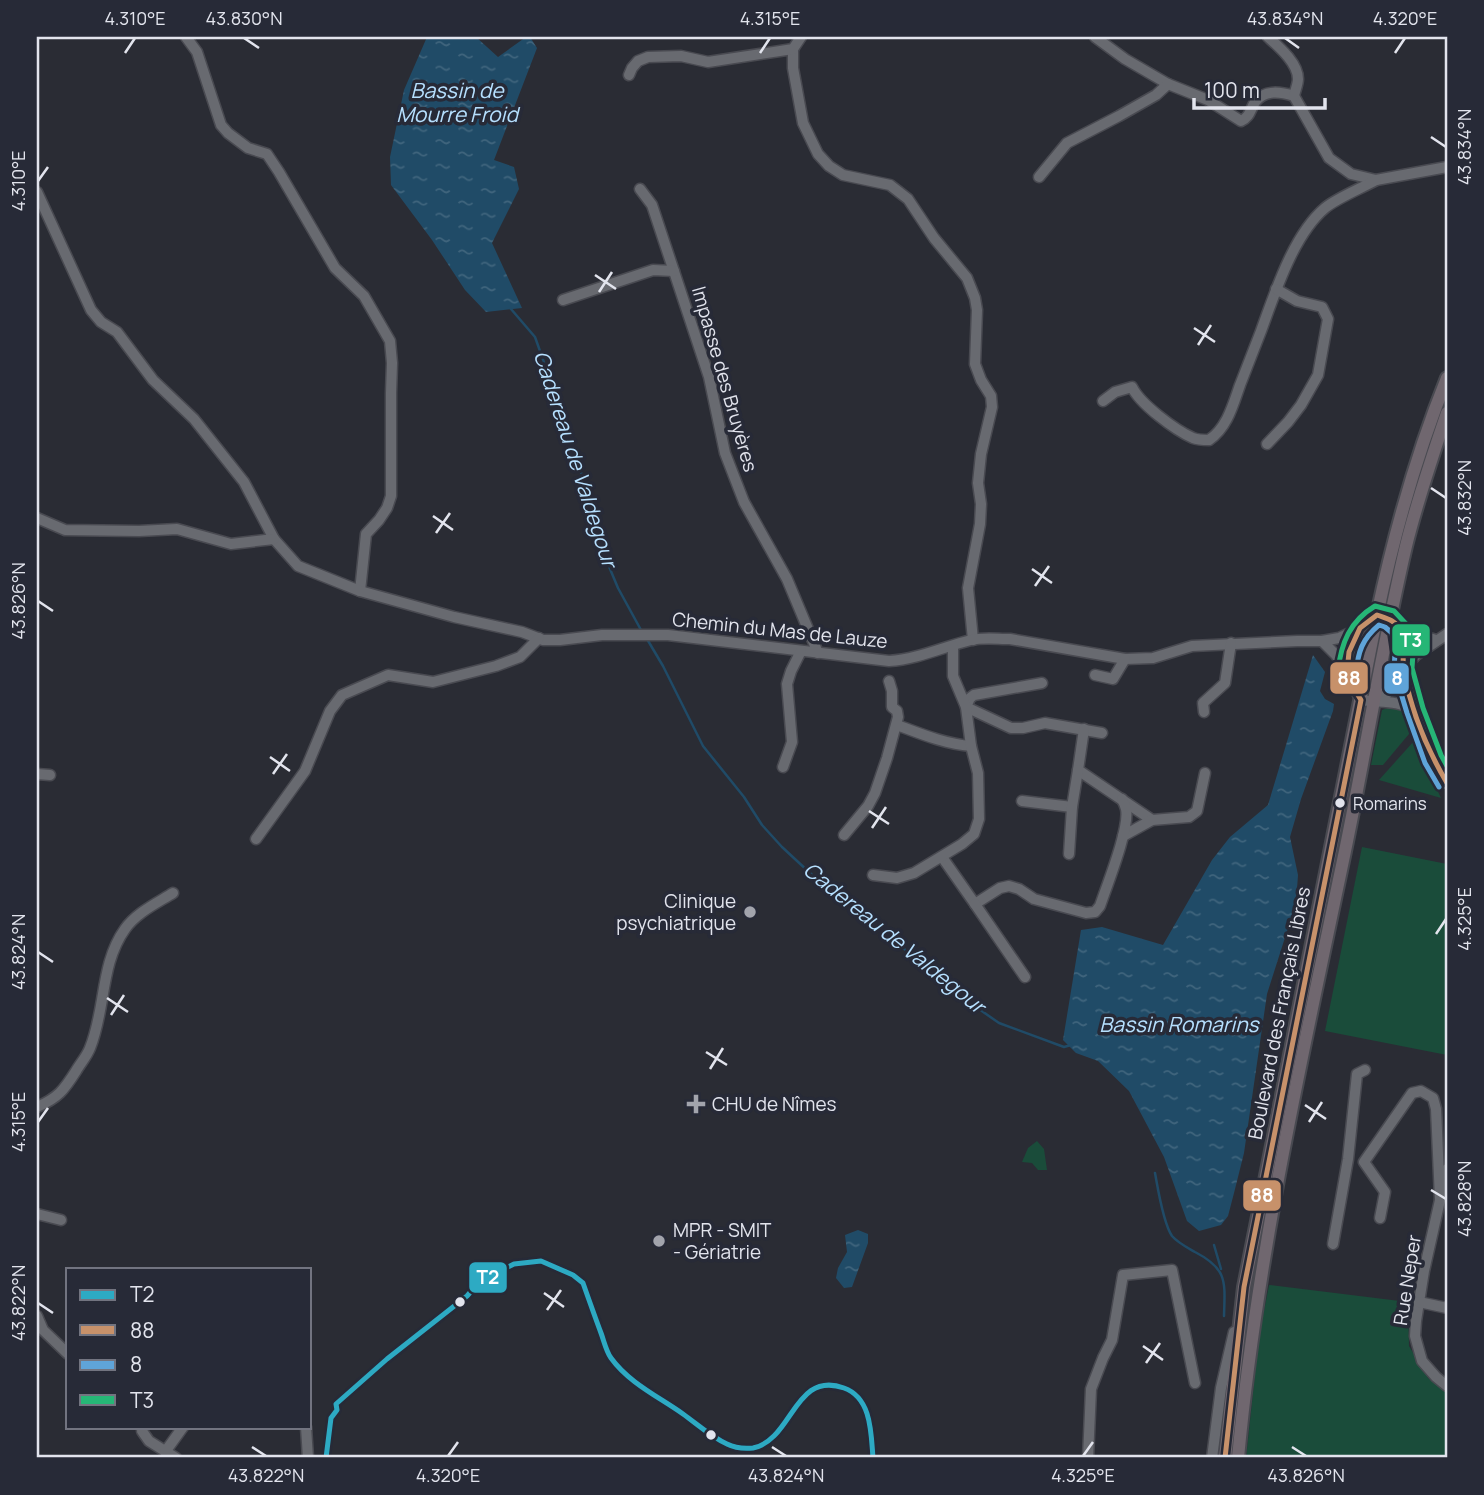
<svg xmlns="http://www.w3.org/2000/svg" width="1484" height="1495" font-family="Manrope,sans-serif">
<defs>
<pattern id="water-ripples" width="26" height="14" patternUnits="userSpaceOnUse" patternTransform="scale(1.75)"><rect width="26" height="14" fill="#204b67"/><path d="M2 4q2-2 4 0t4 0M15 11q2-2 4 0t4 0" fill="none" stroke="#40657d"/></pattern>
</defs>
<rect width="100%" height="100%" fill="#2a2c34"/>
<g fill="#1a4c3a">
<path d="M1393,706C1403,710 1414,715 1414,728L1383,765H1371L1382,710Z"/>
<path d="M1414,741L1441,798L1379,780Z"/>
<path d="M1362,847L1447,864V1055L1325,1031Z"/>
<path d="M1037,1141L1044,1149L1047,1170H1038L1032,1163L1022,1162L1028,1148Z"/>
<path d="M1269,1285L1408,1302L1409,1346L1428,1378L1447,1393V1458H1246L1259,1337Z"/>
</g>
<g fill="url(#water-ripples)">
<path d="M427,37H476L498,57L526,37H530L537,48L494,160L514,167L519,189L492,243L522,308L486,312L465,290L432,240L391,185L390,157L404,90Z"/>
<path d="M1313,655L1325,672L1320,691L1325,699L1334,704L1333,711L1301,799L1290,837L1298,875L1296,903L1267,994L1244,1153L1234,1193L1228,1216L1221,1225L1199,1231L1187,1221L1164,1157L1129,1091L1098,1061L1076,1053L1063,1040L1081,930L1102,927L1163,945L1212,860L1230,837L1268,805Z"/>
<path d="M858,1230L868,1234V1243L852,1287L844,1288L836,1278L838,1268L847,1252L845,1235Z"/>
</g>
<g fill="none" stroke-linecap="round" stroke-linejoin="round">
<g stroke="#204b67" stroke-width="2.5">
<path d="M511,309L535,337L551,382L567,436L579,465L605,557L618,588L641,630"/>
<path d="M647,639L663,666L703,746L744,797L762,825L782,847L824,886L936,974L966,1000L999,1023L1064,1047L1071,1045"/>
<path d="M1155,1173C1158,1189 1163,1223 1172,1236C1178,1243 1188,1248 1195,1252C1228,1269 1225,1282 1224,1316"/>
<path d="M1214,1245L1221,1269"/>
</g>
<defs>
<g id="minor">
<path d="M186,37L197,52L221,125L228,133L248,148L267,154L279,172L335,268L364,296L390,341L392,363L391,393V496L387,508L379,520L366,534L360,591"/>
<path d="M1095,37L1125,59L1168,84L1208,100L1241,121C1250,117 1250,110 1255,102C1265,89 1281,92 1294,96L1329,158L1351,174L1376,180L1447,167"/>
<path d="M1268,37C1279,47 1298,63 1298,79C1298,84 1295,91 1294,96"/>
<path d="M793,49V68L803,123L818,154L829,166L843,175L890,185L908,199L934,238L967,278L975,298L977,310L975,364L981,380L991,396L992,407L981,454L978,483L981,504L980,524L968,588L973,640"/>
<path d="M629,75L632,68L638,61L648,57L681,56L708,62L793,49L801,37"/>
<path d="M1039,177L1067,143L1119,116L1156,95L1168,84"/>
<path d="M640,189L652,205L709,377L725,453L744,502L787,579L818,653"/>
<path d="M37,192L91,310L101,322L117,332L153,380L194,419L244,482L274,539L298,566L360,591L454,617L522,632L543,640H560L602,635H668L889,661C918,659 943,647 971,640C983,637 997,639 1010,639L1125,659L1153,658L1192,646L1297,641H1322L1339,638L1360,628L1377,615C1398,620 1400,625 1403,646C1404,652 1405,661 1403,668C1400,680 1389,691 1381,700"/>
<path d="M563,300L653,270L674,271"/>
<path d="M1103,401L1115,392L1132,387C1140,404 1175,430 1193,438C1198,440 1204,440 1209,440C1227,428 1233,405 1240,385C1247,367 1254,349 1261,331C1275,293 1293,235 1325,208C1337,198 1362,188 1376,180"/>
<path d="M1267,444L1288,422L1301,405L1318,375L1328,319L1322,307L1297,301L1276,289"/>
<path d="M37,518L65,530L139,531L177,529L231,544L274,539"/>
<path d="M1359,629C1344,658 1343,671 1361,700C1380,703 1397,699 1415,711"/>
<path d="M1400,629L1436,640"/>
<path d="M1322,641L1336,655L1347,672"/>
<path d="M1403,669C1414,708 1426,748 1447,783"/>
<path d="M1403,669L1416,655L1447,634"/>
<path d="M1095,675L1113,679L1125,659"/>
<path d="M1042,683L974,695L970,698L966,707L1011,728H1023L1045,723L1102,733"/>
<path d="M1204,712L1203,703L1225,683L1231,643"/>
<path d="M897,725C921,734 945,744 971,746"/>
<path d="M1084,729L1078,770L1152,820"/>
<path d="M783,767L792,742L787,684L791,671L801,651"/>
<path d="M37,774L50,775"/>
<path d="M1022,801L1072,807"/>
<path d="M844,835L868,806L875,793L887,758L898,717L897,711L892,707V691L889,681"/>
<path d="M1123,836L1152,820L1189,817L1197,811L1205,773"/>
<path d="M256,839L305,771L330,711L342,695L388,675L433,682L496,666L520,657L539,638"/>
<path d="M1069,854L1072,807L1078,770"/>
<path d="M942,857L975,904L1000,888L1009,886L1019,889L1034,899L1086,913L1095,912L1100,906C1107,885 1130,828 1126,809C1125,805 1124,803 1122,799"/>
<path d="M873,875L897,878L914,873L962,844L974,834L979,819L978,773L971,746L966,707L953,676V646"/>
<path d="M975,904L1025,977"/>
<path d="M37,1107C58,1098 64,1090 76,1071C80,1064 87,1056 90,1048C106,1009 100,964 125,929C136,913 157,903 173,893"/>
<path d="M1447,1169L1424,1271L1416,1321L1415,1336L1422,1361L1436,1377L1447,1386"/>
<path d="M37,1214L61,1220"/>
<path d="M1380,1218L1385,1192L1364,1162L1412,1093L1421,1091L1433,1098L1436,1109L1440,1199"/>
<path d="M1333,1244L1348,1159L1357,1074L1365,1070"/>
<path d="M1419,1302L1447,1308"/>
<path d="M37,1316L43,1330L68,1354"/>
<path d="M306,1427L308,1458"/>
<path d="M142,1431L149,1441L176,1458"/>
<path d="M165,1452L183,1427"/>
<path d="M1088,1458L1091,1389L1103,1358L1112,1340L1123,1275L1172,1270L1195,1383"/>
<path d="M1212,1458L1221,1388L1234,1332"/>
</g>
<g id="major">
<path d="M1225,1458L1244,1287L1377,615C1394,534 1416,455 1447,378"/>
<path d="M1238,1458C1257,1254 1303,1052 1345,851C1366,750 1382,647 1406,546C1417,501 1432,457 1447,413"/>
</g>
</defs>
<use href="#minor" stroke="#494a51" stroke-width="13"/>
<use href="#major" stroke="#494a51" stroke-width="16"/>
<use href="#minor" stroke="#686a70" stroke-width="10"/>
<use href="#major" stroke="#70676f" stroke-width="12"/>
<defs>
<path id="bus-1" d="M326,1458L331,1418L337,1410L336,1404L387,1359L467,1296L474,1288L490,1276L514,1264L541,1261L573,1275L583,1283C589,1300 595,1317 601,1333C604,1341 606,1351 611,1358C629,1383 659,1397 683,1414C697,1424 711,1437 727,1444C735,1448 744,1449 753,1448C793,1440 794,1370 844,1388C872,1398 871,1434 873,1458"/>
<path id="bus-2" d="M1225,1458L1244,1287L1361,700L1351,684L1347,672L1349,652L1360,628L1377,615C1385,618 1395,620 1400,629C1407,641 1401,659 1404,672C1411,710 1427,749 1447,783"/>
<path id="bus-3" d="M1356,673C1358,652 1362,639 1379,625L1385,627L1392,633L1395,653L1394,670L1407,713L1425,763L1439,787"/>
<path id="bus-4" d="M1338,671C1341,643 1350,621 1375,606L1394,611L1408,626L1413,653L1412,668L1423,708L1441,755L1447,766"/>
</defs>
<use href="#bus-1" stroke="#272a37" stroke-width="10"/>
<use href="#bus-2" stroke="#272a37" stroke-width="10"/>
<use href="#bus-3" stroke="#272a37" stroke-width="10"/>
<use href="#bus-4" stroke="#272a37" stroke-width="10"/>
<use href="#bus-1" stroke="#2daac3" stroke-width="5"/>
<use href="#bus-2" stroke="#c7916a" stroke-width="5"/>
<use href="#bus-3" stroke="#5fa4d9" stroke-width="5"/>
<use href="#bus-4" stroke="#26b676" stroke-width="5"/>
</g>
<path fill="none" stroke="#e2e4ed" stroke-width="2.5" d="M244,38L259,48M1285,38L1299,48M125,53L135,38M760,53L770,38M1395,53L1405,38M1431,137L1446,147M38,181L48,167M595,275L616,289M599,292L612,272M1194,328L1215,342M1198,345L1211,325M1431,488L1446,498M433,516L453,530M436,533L450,513M1032,569L1052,583M1035,586L1049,566M38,601L53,611M270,757L290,771M273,774L287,754M869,811L889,824M872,828L886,807M1436,934L1446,919M38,952L53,962M107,998L128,1012M111,1015L124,995M706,1052L727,1065M710,1069L723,1048M1305,1105L1326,1119M38,1122L48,1108M1309,1122L1322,1102M1431,1190L1446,1199M544,1293L564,1307M38,1303L53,1313M547,1310L561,1290M1143,1346L1163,1360M1146,1363L1160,1343M252,1447L266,1456M772,1447L786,1456M1292,1447L1306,1456M448,1456L458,1442M1083,1456L1093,1442"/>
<g fill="#e2e4ed" stroke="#272a37" stroke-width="2.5">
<circle cx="1340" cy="803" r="6"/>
<circle cx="460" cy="1302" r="6"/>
<circle cx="711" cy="1435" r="6"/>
</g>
<g fill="#a2a4ac" stroke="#272a37" stroke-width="2.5">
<circle cx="750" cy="912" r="7"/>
<path d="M692.5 1093.5h7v7h7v7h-7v7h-7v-7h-7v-7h7z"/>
<circle cx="659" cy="1241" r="7"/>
</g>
<g text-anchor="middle" stroke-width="7" stroke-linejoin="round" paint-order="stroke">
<g font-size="17" fill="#e2e4ed" stroke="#272a37" text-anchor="start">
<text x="1353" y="810">Romarins</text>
</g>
<g font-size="19" fill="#e2e4ed" stroke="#272a37">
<text transform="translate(725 379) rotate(74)" y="7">Impasse des Bruyères</text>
<text transform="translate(780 630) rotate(6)" y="7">Chemin du Mas de Lauze</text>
<text transform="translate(1279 1013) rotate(-79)" y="7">Boulevard des Français Libres</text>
<text transform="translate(1407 1280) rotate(-81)" y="7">Rue Neper</text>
</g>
<g font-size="19" fill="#e2e4ed" stroke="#272a37" text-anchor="start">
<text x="736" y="908" text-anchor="end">Clinique<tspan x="736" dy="22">psychiatrique</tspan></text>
<text x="712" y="1111">CHU de Nîmes</text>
<text x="673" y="1237">MPR - SMIT<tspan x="673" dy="22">- Gériatrie</tspan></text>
</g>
<g font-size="21" font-style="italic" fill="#b6e0ff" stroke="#272a37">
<text x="457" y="98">Bassin de<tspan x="457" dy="24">Mourre Froid</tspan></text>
<text transform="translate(575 459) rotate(72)" y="7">Cadereau de Valdegour</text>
<text transform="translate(894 938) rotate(39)" y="7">Cadereau de Valdegour</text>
<text x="1179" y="1032">Bassin Romarins</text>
</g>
</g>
<g stroke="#272a37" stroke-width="2.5">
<rect x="1391" y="623" width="40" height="34" rx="7" fill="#26b676"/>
<rect x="1329" y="661" width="40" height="34" rx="7" fill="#c7916a"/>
<rect x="1383" y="662" width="27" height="33" rx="7" fill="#5fa4d9"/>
<rect x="1242" y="1179" width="40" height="33" rx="7" fill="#c7916a"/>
<rect x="468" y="1261" width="40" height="33" rx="7" fill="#2daac3"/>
</g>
<g font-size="19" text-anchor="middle" font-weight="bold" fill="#fff">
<text x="1411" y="647">T3</text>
<text x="1349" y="685">88</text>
<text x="1397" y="685">8</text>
<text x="1262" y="1202">88</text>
<text x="488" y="1284">T2</text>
</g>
<rect width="1484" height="1495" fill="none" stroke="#272a37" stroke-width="77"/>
<rect x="66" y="1268" width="245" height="161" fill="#272a37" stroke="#727480" stroke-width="2"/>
<rect x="80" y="1290" width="35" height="10" fill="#2daac3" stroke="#727480" stroke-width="2"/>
<text x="130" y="1302" font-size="21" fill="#e2e4ed">T2</text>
<rect x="80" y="1325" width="35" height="10" fill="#c7916a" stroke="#727480" stroke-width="2"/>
<text x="130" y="1338" font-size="21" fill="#e2e4ed">88</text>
<rect x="80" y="1360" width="35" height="10" fill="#5fa4d9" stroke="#727480" stroke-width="2"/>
<text x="130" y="1372" font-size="21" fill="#e2e4ed">8</text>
<rect x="80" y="1395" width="35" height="10" fill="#26b676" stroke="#727480" stroke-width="2"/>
<text x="130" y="1408" font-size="21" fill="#e2e4ed">T3</text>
<path d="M1194 98v10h131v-10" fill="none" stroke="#e2e4ed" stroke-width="3.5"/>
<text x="1204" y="98" font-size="21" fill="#e2e4ed" stroke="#272a37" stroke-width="5" paint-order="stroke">100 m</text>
<rect x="38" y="38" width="1408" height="1418" fill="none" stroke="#e2e4ed" stroke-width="2.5"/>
<g font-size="18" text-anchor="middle" fill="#e2e4ed">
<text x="135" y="25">4.310°E</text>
<text x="244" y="25">43.830°N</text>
<text x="770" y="25">4.315°E</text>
<text x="1285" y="25">43.834°N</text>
<text x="1405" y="25">4.320°E</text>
<text transform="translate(1465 147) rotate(-90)" y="6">43.834°N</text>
<text transform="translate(19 181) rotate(-90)" y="6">4.310°E</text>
<text transform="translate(1465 498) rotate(-90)" y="6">43.832°N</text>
<text transform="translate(19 601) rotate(-90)" y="6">43.826°N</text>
<text transform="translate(1465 919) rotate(-90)" y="6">4.325°E</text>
<text transform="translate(19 952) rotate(-90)" y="6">43.824°N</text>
<text transform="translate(19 1122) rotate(-90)" y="6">4.315°E</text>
<text transform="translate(1465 1199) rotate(-90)" y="6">43.828°N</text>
<text transform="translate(19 1303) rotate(-90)" y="6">43.822°N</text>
<text x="266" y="1482">43.822°N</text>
<text x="448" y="1482">4.320°E</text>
<text x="786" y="1482">43.824°N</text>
<text x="1083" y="1482">4.325°E</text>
<text x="1306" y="1482">43.826°N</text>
</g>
</svg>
